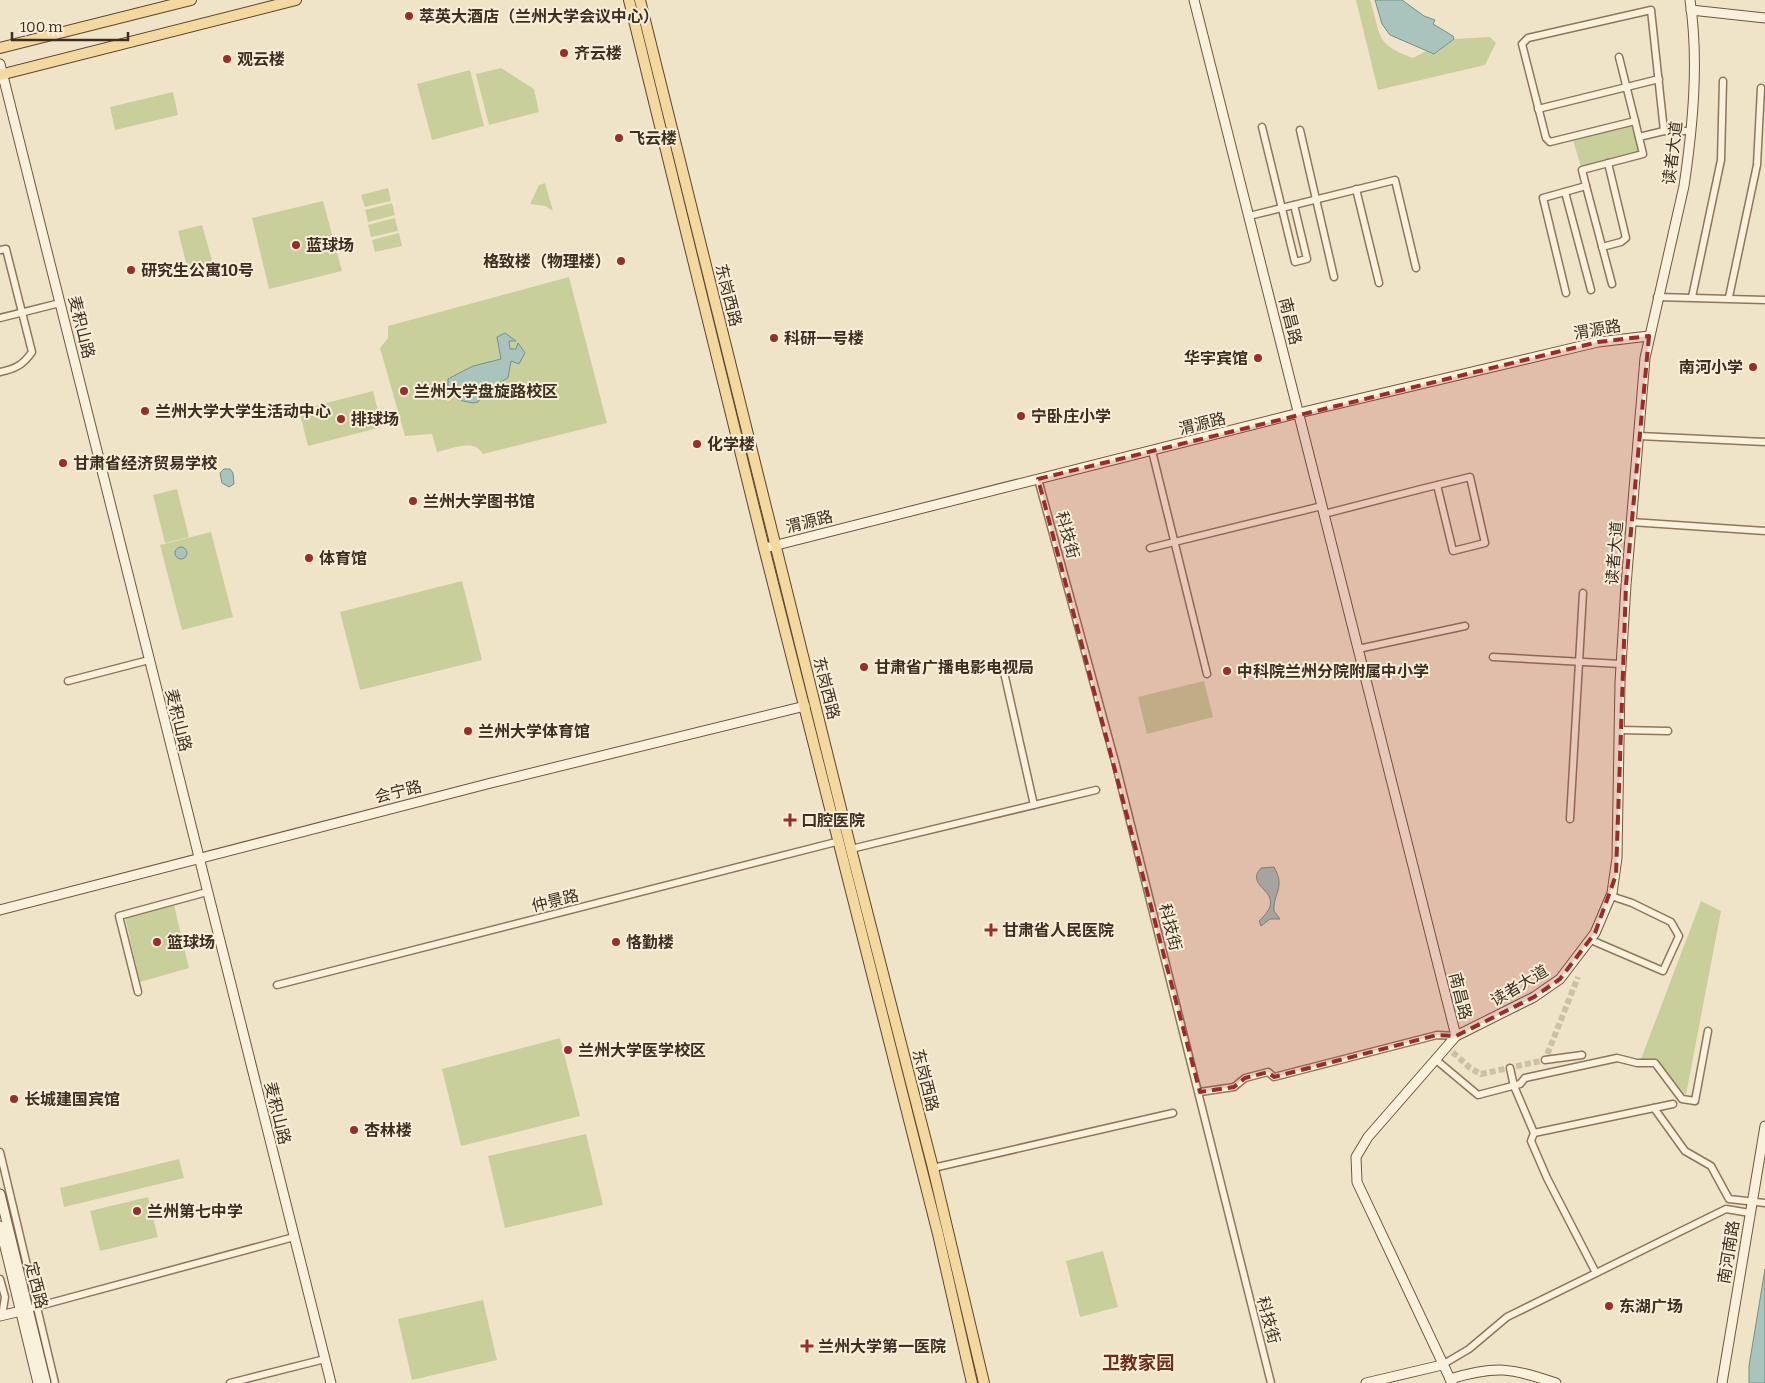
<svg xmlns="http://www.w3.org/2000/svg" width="1765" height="1383" font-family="Bitter,'Noto Sans SC',serif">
<rect width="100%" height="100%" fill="#f0e4c8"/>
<g fill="#c9cf9b">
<path d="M1356,0H1370C1382,36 1373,43 1413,58L1426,51L1435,54L1454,39L1490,37L1496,43L1485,65L1378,90Z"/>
<path d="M501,68L534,89L539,112L489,125L476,74Z"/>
<path d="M470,70L484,126L432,140L417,84Z"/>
<path d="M173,92L178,115L115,130L110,107Z"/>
<path d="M1631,125L1639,152L1581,167L1573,140Z"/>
<path d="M545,183L553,211L545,206L530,204L539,185Z"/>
<path d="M388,188L391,201L365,207L361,195Z"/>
<path d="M323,201L342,271L269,289L252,218Z"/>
<path d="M392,203L395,215L368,222L365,210Z"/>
<path d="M395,218L398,231L371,237L368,225Z"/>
<path d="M202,225L214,267C203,264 195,264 189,274L178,231Z"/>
<path d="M399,233L402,246L375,252L372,240Z"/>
<path d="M569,277L607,423L483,454C474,438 452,449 437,452L432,434L405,436L380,348L388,338V326Z"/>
<path d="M373,391L382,427L308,446L299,410Z"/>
<path d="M177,489L189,537L165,543L153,495Z"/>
<path d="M211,532L233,617L182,630L160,545Z"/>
<path d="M462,581L482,660L360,690L340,612Z"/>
<path d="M1204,681L1213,717L1147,734L1138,697Z"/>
<path d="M1701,901L1721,911L1686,1095L1656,1066L1641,1059Z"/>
<path d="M174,905L189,968L140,982L125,917Z"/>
<path d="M560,1038L580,1116L461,1146L442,1069Z"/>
<path d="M586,1134L603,1205L505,1228L488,1156Z"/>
<path d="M179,1159L184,1178L64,1207L60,1188Z"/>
<path d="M148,1197L158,1237L100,1251L90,1211Z"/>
<path d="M1103,1251L1118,1307L1080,1317L1066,1261Z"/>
<path d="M483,1300L497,1360L412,1380L398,1319Z"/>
</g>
<g fill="#a9c4bc" stroke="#6f938a">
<path d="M1375,0H1402L1424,16L1435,20L1433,24L1453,36L1454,39L1434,54L1390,35L1382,24Z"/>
<path d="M505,333L516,341H509L510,349H516L518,343L525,353L519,364L511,361L508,378L487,389L478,402L473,403L458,400L448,388V379L473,366L501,359L497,337Z"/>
<path d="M224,469H230L233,473L234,484L229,487L222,483L220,473Z"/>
<circle cx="181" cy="553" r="6"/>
<path d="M1274,867C1286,888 1273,892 1274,911L1280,919H1270L1261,926L1259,921C1292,891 1242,889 1261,868Z"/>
<path d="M1765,1269V1383H1749V1366Z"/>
</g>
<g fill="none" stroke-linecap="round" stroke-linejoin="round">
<path stroke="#ccc0a6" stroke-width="6" stroke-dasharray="6 3" stroke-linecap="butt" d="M1446,1046L1470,1068L1481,1074L1545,1060L1578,977"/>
<defs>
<g id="street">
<path d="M1619,57L1635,121"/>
<path d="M1538,109L1659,79"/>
<path d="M1262,127L1295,262L1307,259L1294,205"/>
<path d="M1300,130L1334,277"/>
<path d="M1639,137L1664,131H1690"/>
<path d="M1586,186L1612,284"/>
<path d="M1356,189L1379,283"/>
<path d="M1565,192L1591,290"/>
<path d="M1249,216L1395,180L1416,268"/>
<path d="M1602,247L1621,242L1626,238L1608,163"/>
<path d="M0,250L6,249L32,352C23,365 15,369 0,372"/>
<path d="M1566,293L1543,198L1586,186L1582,170L1643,154L1635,121L1550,142L1546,138L1522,44L1528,38L1651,10L1664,131"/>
<path d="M1657,297L1765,300"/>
<path d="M1692,297L1721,160L1723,81"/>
<path d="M1729,297L1757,165L1761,88"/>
<path d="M0,318L60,303"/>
<path d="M1639,436L1765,442"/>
<path d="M1152,451L1207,674"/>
<path d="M1038,479L1116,765L1271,1383"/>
<path d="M1324,514L1421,489L1470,477L1485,543L1453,551L1437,485"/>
<path d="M1631,522L1765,531"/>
<path d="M1150,548L1322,506"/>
<path d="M1358,649L1465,626"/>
<path d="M1493,657L1621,664"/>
<path d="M1003,668L1034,805"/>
<path d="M68,681L149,660"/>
<path d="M1619,730L1668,731"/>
<path d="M1570,819L1583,593"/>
<path d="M851,849L1096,790"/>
<path d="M1591,940L1663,971L1679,936L1671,922L1632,903L1611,896"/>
<path d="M277,985L840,841"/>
<path d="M138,992L119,916L207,892"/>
<path d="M1435,1059L1478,1095L1520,1084L1525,1078L1617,1058L1637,1063H1655L1682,1099L1695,1101L1708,1031"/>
<path d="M1545,1060L1582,1055"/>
<path d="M1510,1068L1514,1086L1534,1133L1531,1141L1547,1178L1596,1273"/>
<path d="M1200,1092L1234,1087L1245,1078L1268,1072L1274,1077L1437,1035L1456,1036"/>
<path d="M1654,1108L1685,1151L1711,1166L1729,1199L1765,1203"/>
<path d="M1534,1133L1673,1104"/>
<path d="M0,1152L55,1383"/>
<path d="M933,1168L1173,1113"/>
<path d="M0,1279L5,1297L2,1316"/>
<path d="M28,1309L294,1237"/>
<path d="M1442,1365L1469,1349L1507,1317L1726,1209L1750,1213"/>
<path d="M230,1383L325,1359"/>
</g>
<g id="secondary">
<path d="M1194,0L1456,1036"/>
<path d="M1691,10L1765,18"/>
<path d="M0,64L331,1383"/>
<path d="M769,547L1299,413L1598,342L1649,336"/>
<path d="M0,910L491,783L805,706"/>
<path d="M0,1194L46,1383"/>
<path d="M0,1226L38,1383"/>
<path d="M0,1316L25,1310"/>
<path d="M1450,1379C1496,1365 1511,1368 1556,1383"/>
<path d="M1366,1383L1442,1365"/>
<path d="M1452,1383L1357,1182L1356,1157L1368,1137L1456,1036L1534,997L1560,979L1595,933L1612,893L1617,858L1620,682L1626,585L1645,358L1684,186C1693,125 1699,61 1690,0"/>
<path d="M1722,1383L1765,1126"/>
</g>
<g id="primary">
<path d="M629,0L764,548L938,1234L972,1383"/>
<path d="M640,0L851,849L933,1168L984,1383"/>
<path d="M0,48L191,0"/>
<path d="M0,75L296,0"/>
</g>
</defs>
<use href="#street" stroke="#8d765c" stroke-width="9"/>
<use href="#secondary" stroke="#6f573f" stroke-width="11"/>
<use href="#primary" stroke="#5b4430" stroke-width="12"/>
<use href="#street" stroke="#faf1dc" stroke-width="6"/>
<use href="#secondary" stroke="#faf1dc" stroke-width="9"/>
<use href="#primary" stroke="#f3d9a0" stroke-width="10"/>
</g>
<path fill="#9e2a2b" fill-opacity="0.2" stroke="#9e2a2b" stroke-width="4" stroke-dasharray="10 6" stroke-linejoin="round" d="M1649,336L1626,585L1616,875L1595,933L1560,979L1534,997L1456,1036L1437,1035L1274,1077L1268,1072L1245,1078L1234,1087L1200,1092L1038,479L1598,342Z"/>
<g fill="#9e2a2b" stroke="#f7eed8" stroke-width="2">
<circle cx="409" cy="16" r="5"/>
<circle cx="564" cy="53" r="5"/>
<circle cx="227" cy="59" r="5"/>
<circle cx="619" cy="138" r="5"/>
<circle cx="296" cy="245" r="5"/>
<circle cx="621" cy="261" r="5"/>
<circle cx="131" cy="270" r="5"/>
<circle cx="774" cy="338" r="5"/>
<circle cx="1258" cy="358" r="5"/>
<circle cx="1753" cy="367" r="5"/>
<circle cx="404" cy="391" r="5"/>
<circle cx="145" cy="411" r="5"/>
<circle cx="1021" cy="416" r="5"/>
<circle cx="341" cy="419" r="5"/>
<circle cx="697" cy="444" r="5"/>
<circle cx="63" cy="463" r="5"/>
<circle cx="413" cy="501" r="5"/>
<circle cx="309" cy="558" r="5"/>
<circle cx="864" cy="667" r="5"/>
<circle cx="1227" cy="671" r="5"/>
<circle cx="468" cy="731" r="5"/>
<path d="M787.5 812.5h5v5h5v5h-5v5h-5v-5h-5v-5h5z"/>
<path d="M988.5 922.5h5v5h5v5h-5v5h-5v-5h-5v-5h5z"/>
<circle cx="157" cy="942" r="5"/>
<circle cx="616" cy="942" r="5"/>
<circle cx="568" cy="1050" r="5"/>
<circle cx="14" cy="1099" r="5"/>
<circle cx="354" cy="1130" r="5"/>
<circle cx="137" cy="1211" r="5"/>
<circle cx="1609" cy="1306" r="5"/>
<path d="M804.5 1338.5h5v5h5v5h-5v5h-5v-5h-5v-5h5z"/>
</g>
<g text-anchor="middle" stroke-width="4" stroke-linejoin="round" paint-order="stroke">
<g font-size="16" font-weight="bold" fill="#3d2e20" stroke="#f7eed8" text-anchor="start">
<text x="419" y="22">萃英大酒店（兰州大学会议中心）</text>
<text x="574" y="59">齐云楼</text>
<text x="237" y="65">观云楼</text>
<text x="629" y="144">飞云楼</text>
<text x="306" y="251">蓝球场</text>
<text x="611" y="267" text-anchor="end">格致楼（物理楼）</text>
<text x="141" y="276">研究生公寓10号</text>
<text x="784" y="344">科研一号楼</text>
<text x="1248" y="364" text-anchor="end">华宇宾馆</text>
<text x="1743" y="373" text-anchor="end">南河小学</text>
<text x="414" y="397">兰州大学盘旋路校区</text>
<text x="155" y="417">兰州大学大学生活动中心</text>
<text x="1031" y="422">宁卧庄小学</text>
<text x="351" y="425">排球场</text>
<text x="707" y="450">化学楼</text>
<text x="73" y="469">甘肃省经济贸易学校</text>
<text x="423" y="507">兰州大学图书馆</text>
<text x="319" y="564">体育馆</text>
<text x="874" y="673">甘肃省广播电影电视局</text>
<text x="1237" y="677">中科院兰州分院附属中小学</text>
<text x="478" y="737">兰州大学体育馆</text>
<text x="801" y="826">口腔医院</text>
<text x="1002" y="936">甘肃省人民医院</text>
<text x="167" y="948">篮球场</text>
<text x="626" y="948">恪勤楼</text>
<text x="578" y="1056">兰州大学医学校区</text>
<text x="24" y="1105">长城建国宾馆</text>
<text x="364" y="1136">杏林楼</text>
<text x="147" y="1217">兰州第七中学</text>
<text x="1619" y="1312">东湖广场</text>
<text x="818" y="1352">兰州大学第一医院</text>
</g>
<g font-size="16" fill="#3d2e20" stroke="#f7eed8">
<text transform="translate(1672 153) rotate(-83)" y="6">读者大道</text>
<text transform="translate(729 295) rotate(76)" y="6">东岗西路</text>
<text transform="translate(1291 321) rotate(76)" y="6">南昌路</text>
<text transform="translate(82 327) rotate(76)" y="6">麦积山路</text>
<text transform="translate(1597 329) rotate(-10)" y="6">渭源路</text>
<text transform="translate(1202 423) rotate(-14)" y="6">渭源路</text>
<text transform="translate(809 521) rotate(-14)" y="6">渭源路</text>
<text transform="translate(1068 535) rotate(75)" y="6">科技街</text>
<text transform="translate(1614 553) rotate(-85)" y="6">读者大道</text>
<text transform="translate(827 688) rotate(76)" y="6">东岗西路</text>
<text transform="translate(179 720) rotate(76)" y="6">麦积山路</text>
<text transform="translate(398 791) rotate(-14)" y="6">会宁路</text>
<text transform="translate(555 900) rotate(-14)" y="6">仲景路</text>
<text transform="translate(1171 927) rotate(76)" y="6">科技街</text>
<text transform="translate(1519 985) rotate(-31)" y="6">读者大道</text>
<text transform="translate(1461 996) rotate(76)" y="6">南昌路</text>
<text transform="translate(926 1080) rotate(76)" y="6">东岗西路</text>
<text transform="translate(278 1113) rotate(76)" y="6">麦积山路</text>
<text transform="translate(1728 1252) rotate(-81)" y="6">南河南路</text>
<text transform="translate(37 1285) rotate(76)" y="6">定西路</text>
<text transform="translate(1269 1320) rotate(75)" y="6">科技街</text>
</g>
<g font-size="18" font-weight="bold" fill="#6b2e1e" stroke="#f7eed8">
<text x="1138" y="1369">卫教家园</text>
</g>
</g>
<path d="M12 32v8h116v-8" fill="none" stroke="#3d2e20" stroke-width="2.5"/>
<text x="20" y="32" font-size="15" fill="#3d2e20" stroke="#f7eed8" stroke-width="4" paint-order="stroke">100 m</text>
</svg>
